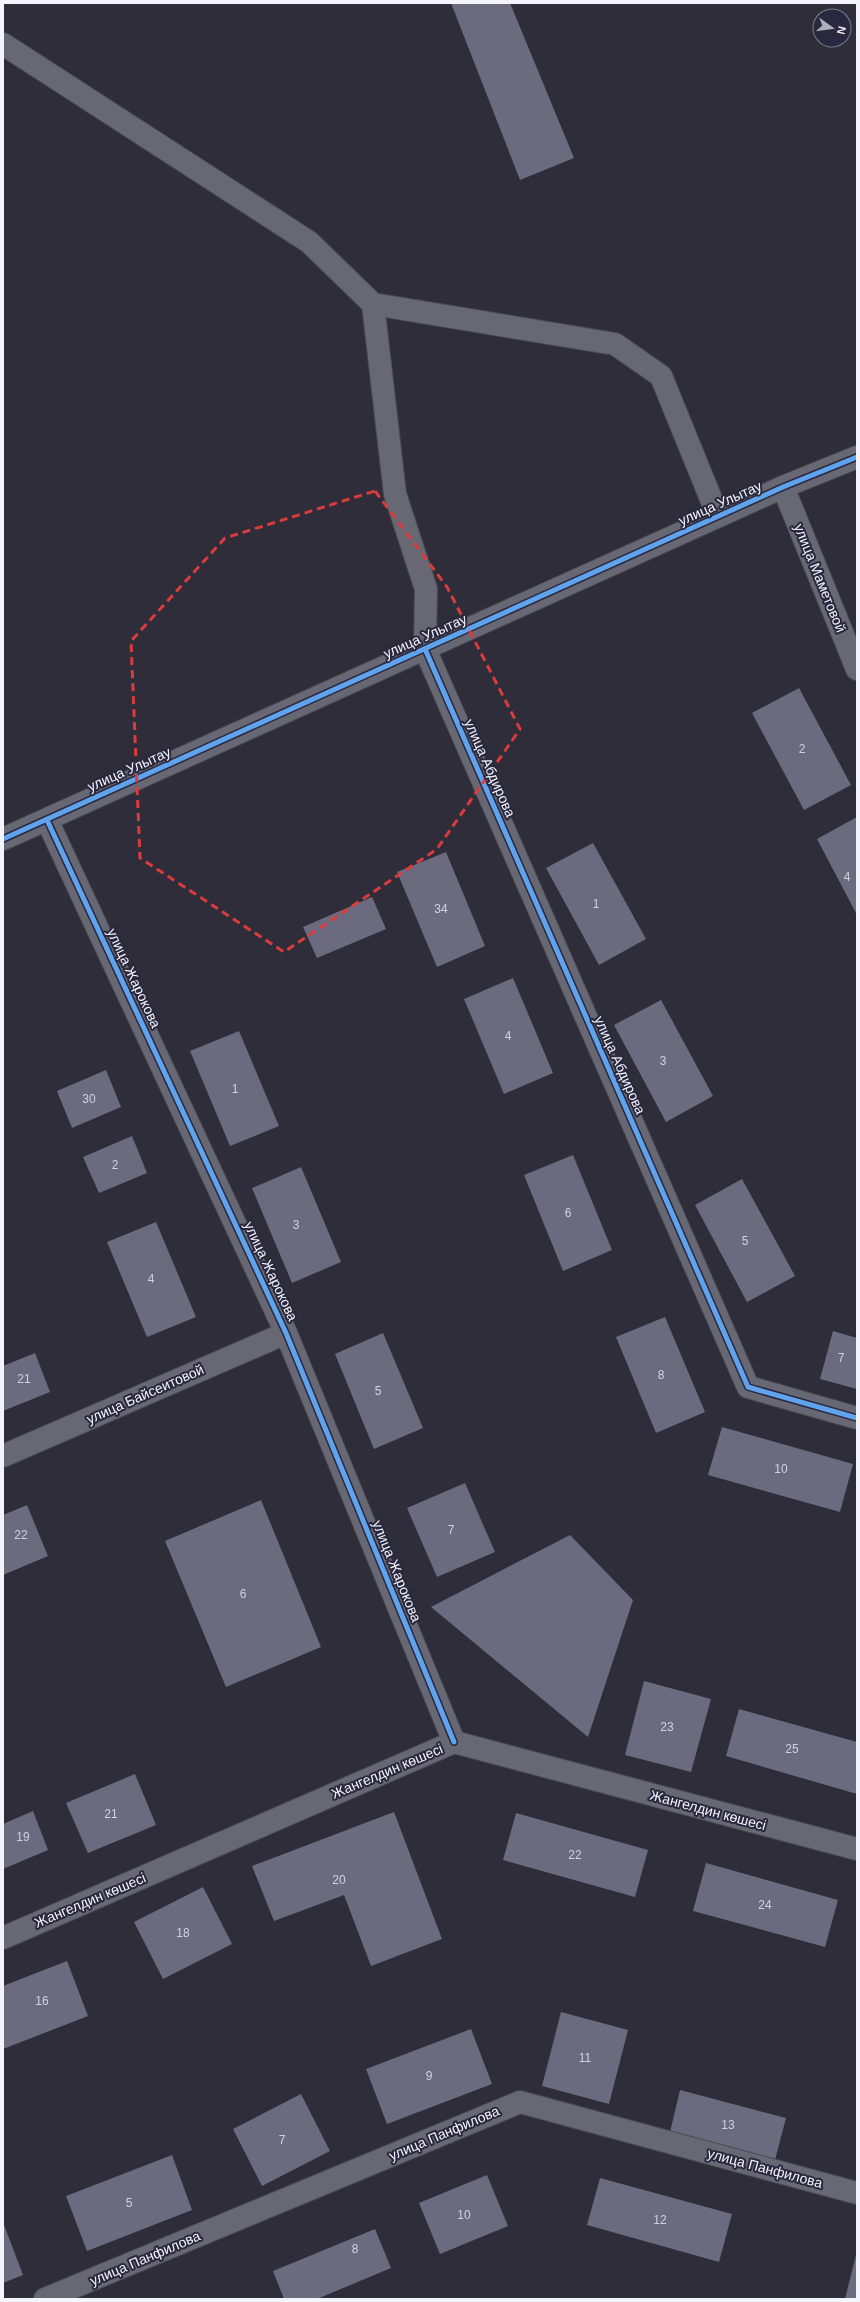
<svg xmlns="http://www.w3.org/2000/svg" width="860" height="2302" font-family="Arial,sans-serif">
<rect width="100%" height="100%" fill="#2e2d39"/>
<g fill="#6c6a7f">
<path d="M451,3H510L574,158L520,180Z"/>
<path d="M799,688L851,785L804,810L752,713Z"/>
<path d="M857,817V915L817,839Z"/>
<path d="M593,843L646,939L599,965L546,868Z"/>
<path d="M446,852L485,946L437,967L397,872Z"/>
<path d="M372,897L386,929L317,958L303,927Z"/>
<path d="M513,978L553,1073L504,1094L464,999Z"/>
<path d="M661,1000L713,1096L666,1122L614,1025Z"/>
<path d="M239,1031L279,1126L230,1146L190,1051Z"/>
<path d="M106,1070L121,1107L72,1128L57,1091Z"/>
<path d="M132,1136L147,1173L99,1193L83,1157Z"/>
<path d="M573,1155L612,1250L563,1271L524,1175Z"/>
<path d="M301,1167L341,1262L292,1283L252,1188Z"/>
<path d="M742,1179L795,1276L747,1302L695,1205Z"/>
<path d="M156,1222L196,1317L147,1337L107,1242Z"/>
<path d="M665,1317L705,1412L656,1433L616,1337Z"/>
<path d="M833,1331L857,1338V1389L820,1379Z"/>
<path d="M383,1333L423,1428L374,1449L335,1354Z"/>
<path d="M35,1353L50,1392L3,1411V1366Z"/>
<path d="M722,1427L853,1464L840,1512L708,1475Z"/>
<path d="M465,1483L495,1552L437,1577L407,1508Z"/>
<path d="M261,1500L321,1647L226,1687L165,1541Z"/>
<path d="M27,1505L48,1556L3,1575V1515Z"/>
<path d="M570,1535L633,1600L588,1737L431,1607Z"/>
<path d="M644,1681L711,1699L691,1772L625,1755Z"/>
<path d="M739,1709L857,1742V1794L726,1756Z"/>
<path d="M135,1774L156,1825L88,1853L66,1803Z"/>
<path d="M33,1811L48,1850L3,1869V1824Z"/>
<path d="M394,1812L442,1939L371,1966L344,1895L274,1921L252,1866Z"/>
<path d="M516,1813L648,1850L635,1897L503,1860Z"/>
<path d="M706,1863L838,1900L825,1947L693,1911Z"/>
<path d="M203,1887L232,1944L163,1979L134,1922Z"/>
<path d="M67,1961L88,2016L3,2049V1986Z"/>
<path d="M561,2012L628,2030L609,2104L542,2086Z"/>
<path d="M471,2029L492,2084L387,2124L366,2069Z"/>
<path d="M680,2090L786,2118L775,2160L670,2132Z"/>
<path d="M301,2094L330,2151L262,2186L233,2129Z"/>
<path d="M172,2155L192,2210L87,2251L66,2196Z"/>
<path d="M487,2175L508,2226L440,2254L419,2203Z"/>
<path d="M600,2178L732,2214L719,2262L587,2225Z"/>
<path d="M3,2222L23,2275L3,2283Z"/>
<path d="M375,2229L391,2268L317,2299H284L273,2271Z"/>
<path d="M856,2255L857,2299H845Z"/>
</g>
<g fill="none" stroke-linecap="round" stroke-linejoin="round">
<defs>
<g id="minor">
<path d="M3,44L309,242L373,304L615,344L661,376L718,516"/>
<path d="M373,304L395,494L426,589L425,649L748,1387L857,1418"/>
<path d="M783,487L857,669"/>
<path d="M47,820L286,1333L454,1742"/>
<path d="M3,839L783,487L857,457"/>
<path d="M3,1456L286,1333"/>
<path d="M3,1938L454,1742L857,1849"/>
<path d="M45,2299L520,2102L857,2193"/>
</g>
</defs>
<use href="#minor" stroke="#4b4a54" stroke-width="24"/>
<use href="#minor" stroke="#686774" stroke-width="22"/>
<defs>
<g id="cycleway">
<path d="M425,649L748,1387L857,1418"/>
<path d="M47,820L286,1333L454,1742"/>
<path d="M3,839L783,487L857,457"/>
</g>
</defs>
<use href="#cycleway" stroke="#2a283e" stroke-width="8"/>
<use href="#cycleway" stroke="#60a3ed" stroke-width="5"/>
</g>
<path fill="none" stroke="#d93c3d" stroke-width="3" stroke-dasharray="8 5" stroke-linejoin="round" d="M375,491L447,587L520,729L437,849L284,952L140,858L131,641L225,538Z"/>
<g text-anchor="middle" stroke-width="4" stroke-linejoin="round" paint-order="stroke">
<g font-size="12" fill="#d2d2de">
<text x="802" y="753">2</text>
<text x="847" y="881">4</text>
<text x="596" y="908">1</text>
<text x="441" y="913">34</text>
<text x="508" y="1040">4</text>
<text x="663" y="1065">3</text>
<text x="235" y="1093">1</text>
<text x="89" y="1103">30</text>
<text x="115" y="1169">2</text>
<text x="568" y="1217">6</text>
<text x="296" y="1229">3</text>
<text x="745" y="1245">5</text>
<text x="151" y="1283">4</text>
<text x="841" y="1362">7</text>
<text x="661" y="1379">8</text>
<text x="24" y="1383">21</text>
<text x="378" y="1395">5</text>
<text x="781" y="1473">10</text>
<text x="451" y="1534">7</text>
<text x="21" y="1539">22</text>
<text x="243" y="1598">6</text>
<text x="667" y="1731">23</text>
<text x="792" y="1753">25</text>
<text x="111" y="1818">21</text>
<text x="23" y="1841">19</text>
<text x="575" y="1859">22</text>
<text x="339" y="1884">20</text>
<text x="765" y="1909">24</text>
<text x="183" y="1937">18</text>
<text x="42" y="2005">16</text>
<text x="585" y="2062">11</text>
<text x="429" y="2080">9</text>
<text x="728" y="2129">13</text>
<text x="282" y="2144">7</text>
<text x="129" y="2207">5</text>
<text x="464" y="2219">10</text>
<text x="660" y="2224">12</text>
<text x="355" y="2253">8</text>
</g>
<g font-size="14" fill="#f4f4fd" stroke="#2a283e">
<text transform="translate(720 503) rotate(-24)" y="5">улица Улытау</text>
<text transform="translate(820 578) rotate(68)" y="5">улица Маметовой</text>
<text transform="translate(425 636) rotate(-24)" y="5">улица Улытау</text>
<text transform="translate(490 768) rotate(66)" y="5">улица Абдирова</text>
<text transform="translate(129 769) rotate(-24)" y="5">улица Улытау</text>
<text transform="translate(134 978) rotate(65)" y="5">улица Жарокова</text>
<text transform="translate(620 1065) rotate(66)" y="5">улица Абдирова</text>
<text transform="translate(271 1271) rotate(65)" y="5">улица Жарокова</text>
<text transform="translate(145 1394) rotate(-24)" y="5">улица Байсеитовой</text>
<text transform="translate(397 1571) rotate(68)" y="5">улица Жарокова</text>
<text transform="translate(387 1771) rotate(-23)" y="5">Жангелдин көшесі</text>
<text transform="translate(708 1810) rotate(15)" y="5">Жангелдин көшесі</text>
<text transform="translate(90 1900) rotate(-23)" y="5">Жангелдин көшесі</text>
<text transform="translate(444 2133) rotate(-23)" y="5">улица Панфилова</text>
<text transform="translate(765 2168) rotate(15)" y="5">улица Панфилова</text>
<text transform="translate(145 2258) rotate(-23)" y="5">улица Панфилова</text>
</g>
</g>
<rect width="860" height="2302" fill="none" stroke="#f4f4fd" stroke-width="8"/>
<g transform="translate(832 28) rotate(104)"><circle r="19" fill="#2a283e" stroke="#7b7a8a"/>
<path d="M0-3L7 15L0 10L-7 15Z" fill="#afaeb8"/>
<text y="-6" font-size="11" font-weight="bold" text-anchor="middle" fill="#f4f4fd">N</text>
</g>
</svg>
